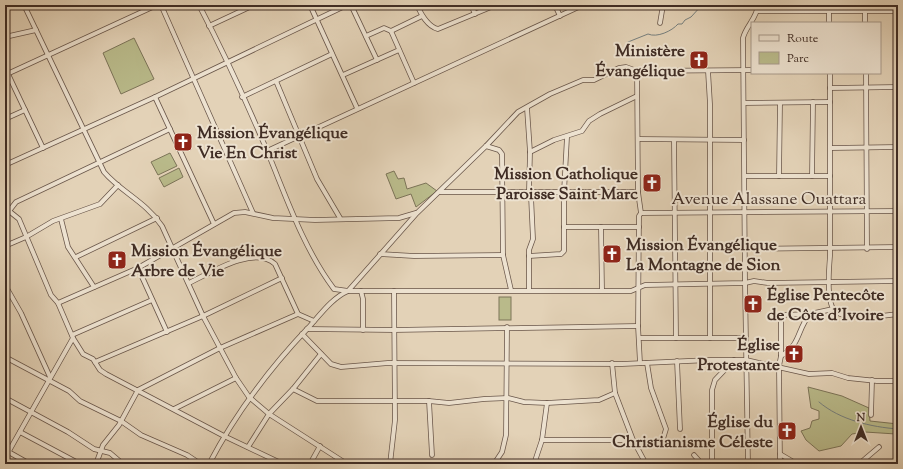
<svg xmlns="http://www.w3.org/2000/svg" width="903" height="469" font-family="'Sorts Mill Goudy',serif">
<rect width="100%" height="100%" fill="#e3d2b7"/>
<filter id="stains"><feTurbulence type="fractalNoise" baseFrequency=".005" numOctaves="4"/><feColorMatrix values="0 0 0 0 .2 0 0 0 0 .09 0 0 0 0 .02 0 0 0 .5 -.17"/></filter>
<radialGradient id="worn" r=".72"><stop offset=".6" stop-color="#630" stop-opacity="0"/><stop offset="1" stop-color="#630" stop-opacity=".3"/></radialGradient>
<g fill="#b9ba8a" stroke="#7c7458">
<path d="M134,38L154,79L121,94L103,53Z"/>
<path d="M170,153L177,166L158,175L151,162Z"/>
<path d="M179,168L183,177L164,187L159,178Z"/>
<path d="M394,171L398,179L404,178L407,189L426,183L437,191L416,207L411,194L396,199L386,174Z"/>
<rect x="499" y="297" width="12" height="23"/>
<path d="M808,387L842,396L869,408L870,421L898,424V436L896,434L865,432L852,434L841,446L819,451L806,440L801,431L810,428L812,421L819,419V411L811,408Z"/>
</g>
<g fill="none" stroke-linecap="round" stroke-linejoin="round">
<g stroke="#767f7e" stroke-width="1">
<path d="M628,42L648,34C657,38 672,31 678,24H682L685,20L691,17L702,5"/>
<path d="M819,402C840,420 871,427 898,429"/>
</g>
<defs>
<g id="minor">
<path d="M24,5L104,172C121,192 146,202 162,226L203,316L236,378L249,397L269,414L293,389L321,354"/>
<path d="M161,5L253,213"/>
<path d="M199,5C224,53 247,103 268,153C287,199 304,249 334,289L348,291H631L645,285L745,283L754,281L768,283L898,281"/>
<path d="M310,5L357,108"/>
<path d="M351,5L377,60"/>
<path d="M417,5C421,14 427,26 438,29L496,5"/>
<path d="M471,5L475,14"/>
<path d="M555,5L560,16"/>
<path d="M829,5V23"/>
<path d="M757,11H898"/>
<path d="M865,11V23"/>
<path d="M660,23L663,5"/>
<path d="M209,26L254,5"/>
<path d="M391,31L414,83"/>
<path d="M366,36L384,28L391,31L422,16"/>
<path d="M5,37L36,30"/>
<path d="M637,71L638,192L641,213L639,216L638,326L640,363"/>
<path d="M708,71L710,104V338"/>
<path d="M830,73V256C829,268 826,300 834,310C843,321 885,316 898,314"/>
<path d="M866,73L867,249"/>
<path d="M8,74L43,148"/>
<path d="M5,75L157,5"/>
<path d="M343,75L399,50"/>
<path d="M276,81L317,179L340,218"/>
<path d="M830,88L898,87"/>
<path d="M155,97L214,224"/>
<path d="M242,97L332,54"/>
<path d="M744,103L830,102"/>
<path d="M527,108L530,152L529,191L531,196L533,239L529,250V290"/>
<path d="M5,119L25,110"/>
<path d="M638,139L744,140"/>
<path d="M674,140L676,338"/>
<path d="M486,146L499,150L502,154L503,255L511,290"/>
<path d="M831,148L898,147"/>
<path d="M267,151L583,5"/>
<path d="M530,152L554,140L582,131L589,121L600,114L637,96"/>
<path d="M5,165L155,97L347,5"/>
<path d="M745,176H830"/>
<path d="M779,176L780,103"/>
<path d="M812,176L813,102"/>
<path d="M440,192H638"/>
<path d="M5,204L9,211L19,219L51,295L58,303L73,338L83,354L93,359L100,370L106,374L224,436L283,464"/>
<path d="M9,211L16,202L170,129"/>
<path d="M641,213L898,211"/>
<path d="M61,219L68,247L94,287"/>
<path d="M564,227H639"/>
<path d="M601,227L602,290"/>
<path d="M5,246L26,237L53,221L100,204L118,185"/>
<path d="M745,249L898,247"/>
<path d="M380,254L414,256L503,255"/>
<path d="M529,256L561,254L564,251V192L567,137"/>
<path d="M76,257L157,218"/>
<path d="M138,268L167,332"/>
<path d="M189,283C210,273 254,245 275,264L298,314L314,321"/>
<path d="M5,285L21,313L50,377"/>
<path d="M361,291L363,299V330"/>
<path d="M58,303L138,268L234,213L245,212L273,218L315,220L399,218L416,213"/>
<path d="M307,329L394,330L638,326"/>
<path d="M302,334L331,364L341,367L388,363L622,364L710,360H746L809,374L832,373L848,378L877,381H898"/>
<path d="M72,335L152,300"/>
<path d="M639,338H746"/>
<path d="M781,356V315L810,314"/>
<path d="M5,357L69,391L80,401L121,421L141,435L187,455L196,461V464"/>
<path d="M677,361L680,429"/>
<path d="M95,362L203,316L282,278"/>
<path d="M612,363L615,393L633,440L646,464"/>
<path d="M647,363L651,388L666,429L663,439"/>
<path d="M293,389L317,401H429L449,403L484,399L508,398L524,402L547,403L599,400L615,393"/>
<path d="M5,398L68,432L94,449L110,453L123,464"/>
<path d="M429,401L432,455"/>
<path d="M174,409L236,378"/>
<path d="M871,415L872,380"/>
<path d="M20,432L80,464"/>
<path d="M542,440H633"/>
<path d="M248,447L269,414L347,464"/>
<path d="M5,450L30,464"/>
<path d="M780,454L797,464"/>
<path d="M694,455L702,464"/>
<path d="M5,458L73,338"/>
<path d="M96,464L103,445L119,425L138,390L220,348L298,314"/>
<path d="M209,464C236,413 268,370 308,328C320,315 332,298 348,291L417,213L486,146L518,112L550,94L583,80H594L619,68L626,67L637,71L752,70"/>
<path d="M310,464L320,446"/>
<path d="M390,464L395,420L394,291"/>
<path d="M494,464L502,452L506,435L507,327"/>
<path d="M534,464L542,440L547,403"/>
<path d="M712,464V390L715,380L734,360"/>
<path d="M748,464L745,283L743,38C746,26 757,18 758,5"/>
<path d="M780,464L779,366L781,356C802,343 796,331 810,314L833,309"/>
<path d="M859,464L879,447"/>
</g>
</defs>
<use href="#minor" stroke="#69564a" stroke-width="5.5"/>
<use href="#minor" stroke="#ede2d0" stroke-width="4"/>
</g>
<defs>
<symbol id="church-square" viewBox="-11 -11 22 22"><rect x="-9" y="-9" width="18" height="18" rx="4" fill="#8f2418" stroke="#ede2d0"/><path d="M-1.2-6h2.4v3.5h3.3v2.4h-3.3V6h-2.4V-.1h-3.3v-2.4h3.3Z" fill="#fff"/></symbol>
</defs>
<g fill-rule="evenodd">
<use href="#church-square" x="688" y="49" width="22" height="22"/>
<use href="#church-square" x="172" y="131" width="22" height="22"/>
<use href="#church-square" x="641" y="172" width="22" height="22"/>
<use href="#church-square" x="601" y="243" width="22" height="22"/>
<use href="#church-square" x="106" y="249" width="22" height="22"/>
<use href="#church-square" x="742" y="293" width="22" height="22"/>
<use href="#church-square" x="783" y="343" width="22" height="22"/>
<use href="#church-square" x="776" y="420" width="22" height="22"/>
</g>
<g text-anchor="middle" stroke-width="4" stroke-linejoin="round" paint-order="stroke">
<g font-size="17" font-weight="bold" fill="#402d25" stroke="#ede2d0" text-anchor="end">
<text x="685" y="56">Ministère<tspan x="685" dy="20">Évangélique</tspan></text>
<text x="197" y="138" text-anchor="start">Mission Évangélique<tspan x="197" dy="20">Vie En Christ</tspan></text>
<text x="638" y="179">Mission Catholique<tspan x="638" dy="20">Paroisse Saint Marc</tspan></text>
<text x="626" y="250" text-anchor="start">Mission Évangélique<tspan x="626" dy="20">La Montagne de Sion</tspan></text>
<text x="131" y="256" text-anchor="start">Mission Évangélique<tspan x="131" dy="20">Arbre de Vie</tspan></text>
<text x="767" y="300" text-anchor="start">Église Pentecôte<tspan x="767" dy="20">de Côte d'Ivoire</tspan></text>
<text x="780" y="350">Église<tspan x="780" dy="20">Protestante</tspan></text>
<text x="773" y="427">Église du<tspan x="773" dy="20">Christianisme Céleste</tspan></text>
</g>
<g font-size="17" fill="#402d25" stroke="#ede2d0">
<text x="769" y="204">Avenue Alassane Ouattara</text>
</g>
</g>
<rect width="903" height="469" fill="none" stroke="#e3d2b7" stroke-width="20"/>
<rect x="6" y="6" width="891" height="457" fill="none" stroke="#402d25" stroke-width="2"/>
<rect x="10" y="10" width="883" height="449" fill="none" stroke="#402d25"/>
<rect x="751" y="22" width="130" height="52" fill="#ede2d0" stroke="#a89a8c"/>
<rect x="759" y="35" width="20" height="6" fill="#ede2d0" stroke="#a89a8c"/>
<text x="787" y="42" font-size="12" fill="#402d25">Route</text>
<rect x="759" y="52" width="20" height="12" fill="#b9ba8a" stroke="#a89a8c"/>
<text x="787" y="62" font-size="12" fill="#402d25">Parc</text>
<g transform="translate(861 427)" stroke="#ede2d0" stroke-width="3" paint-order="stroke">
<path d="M0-3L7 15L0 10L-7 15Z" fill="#402d25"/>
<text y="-6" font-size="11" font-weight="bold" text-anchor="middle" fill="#402d25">N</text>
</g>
<rect width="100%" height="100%" filter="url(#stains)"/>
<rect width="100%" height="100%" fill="url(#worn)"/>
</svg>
